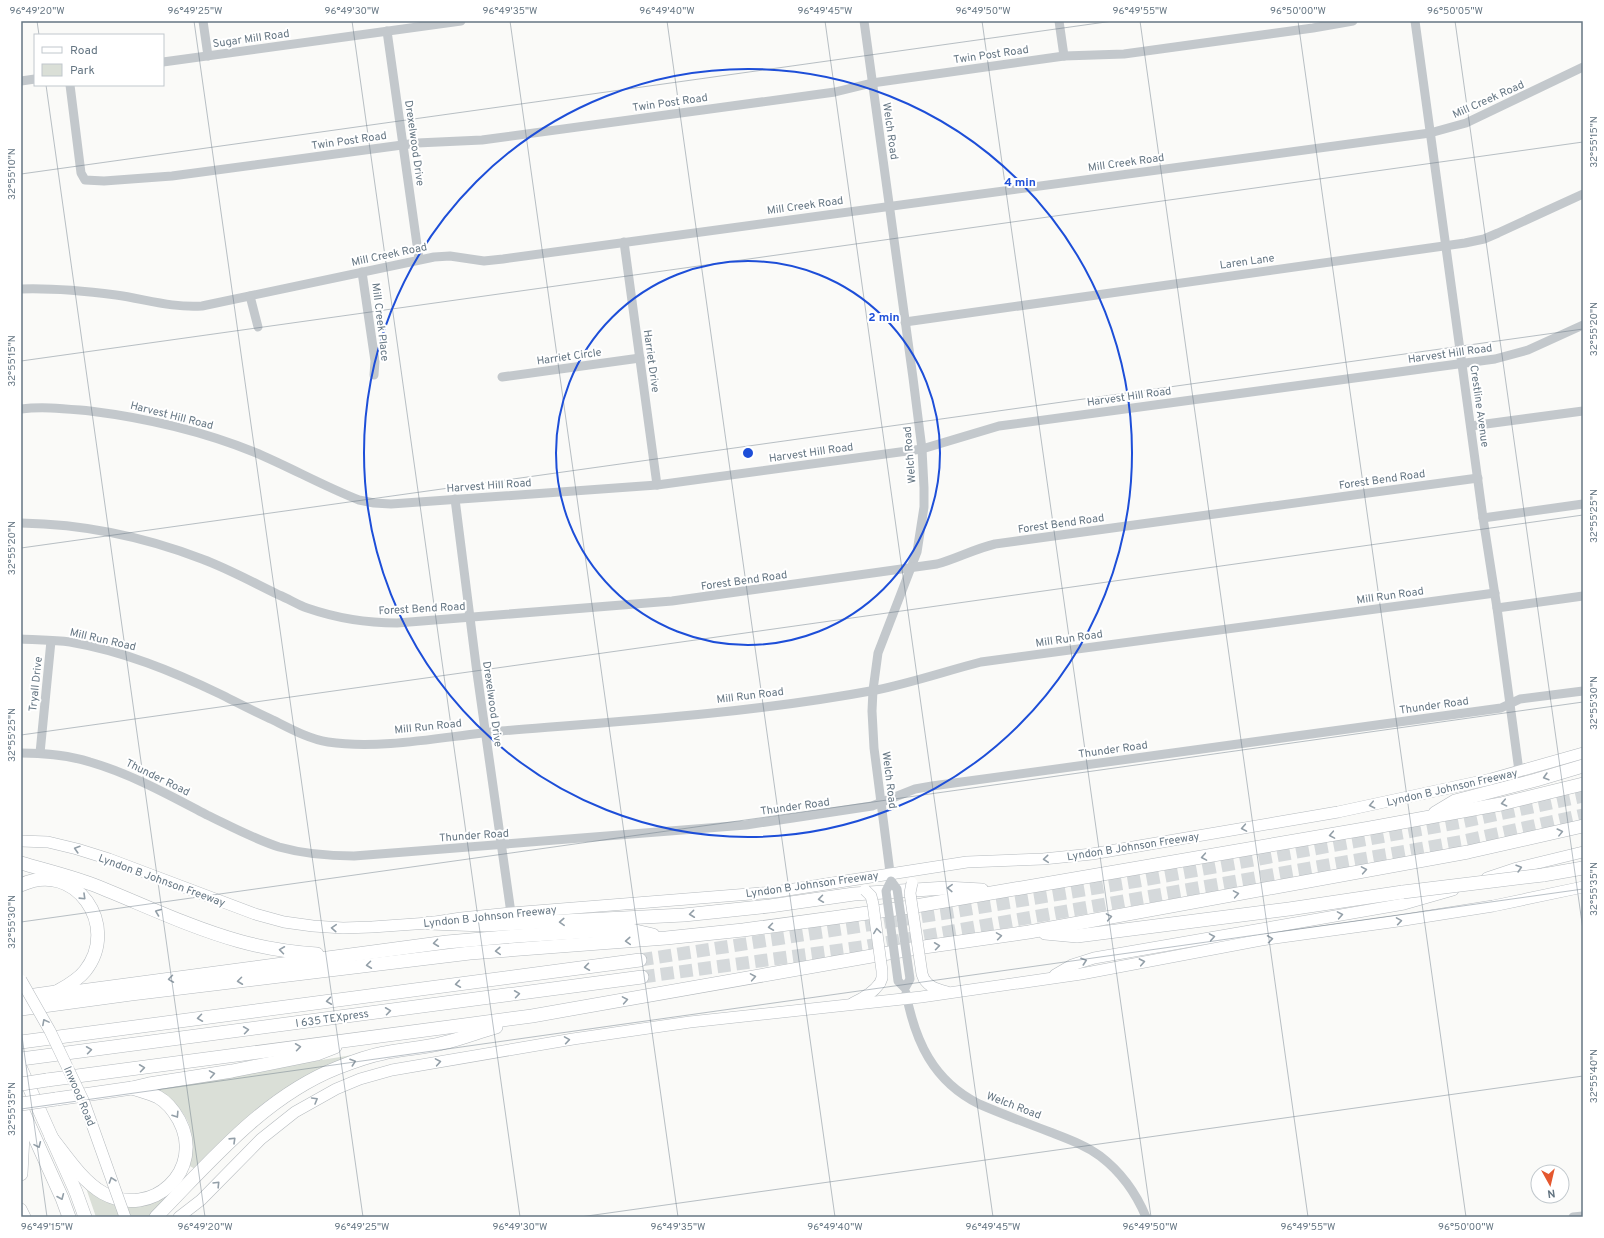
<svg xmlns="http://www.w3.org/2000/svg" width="1604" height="1238" font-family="Overpass,sans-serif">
<rect width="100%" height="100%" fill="#fafaf8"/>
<g fill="#dadfd7">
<path d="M359,1054L322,1069L195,1169L188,1165C200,1127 184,1106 152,1087Z"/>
<path d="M86,1188L106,1199L161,1198L165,1200L149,1217H96Z"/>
</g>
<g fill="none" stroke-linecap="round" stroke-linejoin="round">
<g stroke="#d5d9db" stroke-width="13" stroke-dasharray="13 6" stroke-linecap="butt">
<path d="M640,960L952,912L1138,881L1462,822L1583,796"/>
<path d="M642,977L862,947L953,931L1464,841L1583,815"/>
</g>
<defs>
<g id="major">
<path d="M21,841L48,842L77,849L109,859L255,914L284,922L313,926L343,928L372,927L429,923L461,918L511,913L775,892L967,862L1043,859L1092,854L1338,812L1491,779L1583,753"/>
<path d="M1487,878L1517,868L1583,852"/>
<path d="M1055,975L1072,965L1094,958L1404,904L1453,890"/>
<path d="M924,979C930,988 937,989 947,992"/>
<path d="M853,1003C864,998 873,993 880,983"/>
<path d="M21,1209L25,1217"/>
<path d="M179,1217L201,1200L261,1139L295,1112L336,1089L360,1079L392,1070L573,1039L690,1022L921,997L1081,974L1261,940L1398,921L1493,906L1583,887"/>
</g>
<g id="highway">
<path d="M1435,813L1455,801L1536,780L1583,766"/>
<path d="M21,863C45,870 70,876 94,885C142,904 189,927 239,941C264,948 290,952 317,954"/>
<path d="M1543,875L1583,868"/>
<path d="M21,885C75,859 121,926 85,971C78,980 67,986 58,991"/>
<path d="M429,923L484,925L684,915L770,906L854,894L946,888L982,890"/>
<path d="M1045,933L1077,936L1289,909L1403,892"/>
<path d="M21,997L56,992L81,991L447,942L516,936L627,929L653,935"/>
<path d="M21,1009L131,994L470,953L666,938L743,930L832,918L910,907L1370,828L1501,804L1583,784"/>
<path d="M21,1042L640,960"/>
<path d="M21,1059L642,977"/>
<path d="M21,1069L76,1192L85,1217"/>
<path d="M47,1080L532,1016L917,948L1029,932L1468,852L1583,826"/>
<path d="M56,1099L132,1088L149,1084L232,1071L317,1054L335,1047"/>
<path d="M21,1107L62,1198L69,1217"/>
<path d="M51,1137C66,1156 82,1181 103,1193C152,1220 206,1170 179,1120C174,1111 167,1102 158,1097C150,1093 141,1091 132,1088"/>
<path d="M21,1174L24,1116"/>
<path d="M156,1217C210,1162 264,1097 337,1068C352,1062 368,1056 384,1053C403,1049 424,1048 443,1043C461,1039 478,1032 496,1027"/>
</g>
</defs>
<use href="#major" stroke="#b5babe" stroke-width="12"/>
<use href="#highway" stroke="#b4b9bd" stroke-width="14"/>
<g stroke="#c3c8cc" stroke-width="9">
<path d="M203,21L208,56"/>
<path d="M864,21L913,378L922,449L924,488V507L917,552L878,653L873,690L872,711L874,748L891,880"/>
<path d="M1059,21L1064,56"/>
<path d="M1415,21L1483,518L1497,608L1519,771"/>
<path d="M387,31L419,259"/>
<path d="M163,62L461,21"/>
<path d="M21,81L35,79"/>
<path d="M70,85L81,173L85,180L104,181L172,176L417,143L482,140L835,92L872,83L1064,56L1124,54L1313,28L1353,21"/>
<path d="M624,242L657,485"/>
<path d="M362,272L375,361L374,375"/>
<path d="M21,289C52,288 85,291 116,295C145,299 172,308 202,306L434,257L450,256L484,261L503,259L1430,133L1466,123L1583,67"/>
<path d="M250,296L258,327"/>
<path d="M905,322L1465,243L1484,239L1498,233L1583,194"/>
<path d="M502,377L640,358"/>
<path d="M21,409C44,406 67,409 90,411C146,418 202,431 254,452C290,467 323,486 359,500L374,503L391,504L657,485L922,449L999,426L1495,359L1528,350L1583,325"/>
<path d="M1471,426L1583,411"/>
<path d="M455,499L477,673L511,913"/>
<path d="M1483,518L1583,504"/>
<path d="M21,523C83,524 145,537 202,559C229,569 254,583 279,595C289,599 298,605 307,608C336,618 366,623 397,623L672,601L937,564C956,559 974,549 995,544L1478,478"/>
<path d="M1497,608L1583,596"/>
<path d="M21,639C37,640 54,640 70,642C123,651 172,671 220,694C238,703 255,712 273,720C291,729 309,739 328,742C382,750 447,736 501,731C626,721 753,713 876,690C911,683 946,671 981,662L1495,593"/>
<path d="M21,753C44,753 68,755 90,762C131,774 169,795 207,815C230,826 254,839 279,847C304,854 329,856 354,856L746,825L872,806L915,789L932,786L1501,708L1520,699L1583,691"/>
<path d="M40,753L51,641"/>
<path d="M906,993C915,1041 933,1081 979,1104C1002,1114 1026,1123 1050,1132C1068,1139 1085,1145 1100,1156C1121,1172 1136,1193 1146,1217"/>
<path d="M1573,1217L1583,1216"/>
</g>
<use href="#major" stroke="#fff" stroke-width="11"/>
<use href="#highway" stroke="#fff" stroke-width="13"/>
<defs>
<g id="major-bridge">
<path d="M912,883L910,893L922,974L924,979"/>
<path d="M865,890L871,896L873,904L882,971V978L880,983"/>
<path d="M21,980L50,1031L84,1102L125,1217"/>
</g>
<g id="highway-bridge">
<path d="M1403,892L1543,875"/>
<path d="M21,1084L47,1080"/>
<path d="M21,1104L56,1099"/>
</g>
</defs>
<use href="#major-bridge" stroke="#b5babe" stroke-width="12" stroke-linecap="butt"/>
<use href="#highway-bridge" stroke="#b4b9bd" stroke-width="14" stroke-linecap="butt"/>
<path stroke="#c3c8cc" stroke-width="9" d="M891,881L897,889L910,979L905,988L898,981L886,891Z"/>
<use href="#major-bridge" stroke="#fff" stroke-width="11"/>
<use href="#highway-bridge" stroke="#fff" stroke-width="13"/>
</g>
<defs><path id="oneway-chevron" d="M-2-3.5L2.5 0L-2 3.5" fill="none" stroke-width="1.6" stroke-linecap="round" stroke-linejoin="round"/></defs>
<g stroke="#939fa8">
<use href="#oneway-chevron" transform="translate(1546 777) rotate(164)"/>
<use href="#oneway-chevron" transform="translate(1504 803) rotate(168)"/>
<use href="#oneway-chevron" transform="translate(1372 805) rotate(168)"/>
<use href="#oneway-chevron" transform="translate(1244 828) rotate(170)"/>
<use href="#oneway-chevron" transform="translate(1560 832) rotate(-14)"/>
<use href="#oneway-chevron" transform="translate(1332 835) rotate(170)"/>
<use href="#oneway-chevron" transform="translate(77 849) rotate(-163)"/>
<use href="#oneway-chevron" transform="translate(1204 857) rotate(170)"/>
<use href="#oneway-chevron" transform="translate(1046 859) rotate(175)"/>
<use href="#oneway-chevron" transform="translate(1519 868) rotate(-16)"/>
<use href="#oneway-chevron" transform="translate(1364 870) rotate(-10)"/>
<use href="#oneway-chevron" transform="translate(950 888) rotate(-178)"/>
<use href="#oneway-chevron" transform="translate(1236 894) rotate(-10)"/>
<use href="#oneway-chevron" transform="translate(83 897) rotate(44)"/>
<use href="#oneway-chevron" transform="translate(821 899) rotate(172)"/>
<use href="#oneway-chevron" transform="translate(158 912) rotate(-159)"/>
<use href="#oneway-chevron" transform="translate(692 914) rotate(174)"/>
<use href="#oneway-chevron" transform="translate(1340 915) rotate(-10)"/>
<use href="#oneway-chevron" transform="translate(1109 917) rotate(-10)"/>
<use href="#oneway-chevron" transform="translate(1399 921) rotate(-9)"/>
<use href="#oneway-chevron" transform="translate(562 922) rotate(177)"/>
<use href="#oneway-chevron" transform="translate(771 927) rotate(172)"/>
<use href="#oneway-chevron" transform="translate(334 928) rotate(-176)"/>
<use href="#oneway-chevron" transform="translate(877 931) rotate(-98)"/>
<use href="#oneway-chevron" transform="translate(999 936) rotate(-9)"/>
<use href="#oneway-chevron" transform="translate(1212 937) rotate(-10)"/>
<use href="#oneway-chevron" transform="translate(1270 939) rotate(-8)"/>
<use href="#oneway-chevron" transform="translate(628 941) rotate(176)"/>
<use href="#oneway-chevron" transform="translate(436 943) rotate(173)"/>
<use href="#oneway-chevron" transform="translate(937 946) rotate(-8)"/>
<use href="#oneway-chevron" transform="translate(282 950) rotate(-172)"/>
<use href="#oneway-chevron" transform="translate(498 951) rotate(176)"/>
<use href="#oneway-chevron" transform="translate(1084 961) rotate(-19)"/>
<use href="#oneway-chevron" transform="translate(1142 962) rotate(-11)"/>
<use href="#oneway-chevron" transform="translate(369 965) rotate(173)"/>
<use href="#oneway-chevron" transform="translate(587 967) rotate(172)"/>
<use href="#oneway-chevron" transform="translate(753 977) rotate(-10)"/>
<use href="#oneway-chevron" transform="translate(171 979) rotate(172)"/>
<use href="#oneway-chevron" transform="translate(240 981) rotate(173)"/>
<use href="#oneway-chevron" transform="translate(458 984) rotate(172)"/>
<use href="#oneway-chevron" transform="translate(517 994) rotate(-8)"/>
<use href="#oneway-chevron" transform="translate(625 1000) rotate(-10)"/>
<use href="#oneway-chevron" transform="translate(329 1001) rotate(172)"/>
<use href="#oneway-chevron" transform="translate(388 1011) rotate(-8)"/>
<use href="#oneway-chevron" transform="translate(200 1018) rotate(172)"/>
<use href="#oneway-chevron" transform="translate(45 1022) rotate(-118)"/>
<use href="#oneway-chevron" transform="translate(246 1030) rotate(-8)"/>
<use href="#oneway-chevron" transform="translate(567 1040) rotate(-9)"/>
<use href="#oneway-chevron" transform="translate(298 1047) rotate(-8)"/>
<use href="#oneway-chevron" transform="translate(89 1050) rotate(-8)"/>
<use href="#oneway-chevron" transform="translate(353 1062) rotate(-19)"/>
<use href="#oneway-chevron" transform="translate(438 1062) rotate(-10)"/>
<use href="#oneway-chevron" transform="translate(142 1068) rotate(-8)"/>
<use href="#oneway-chevron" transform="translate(212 1074) rotate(-10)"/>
<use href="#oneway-chevron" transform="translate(315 1100) rotate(-30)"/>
<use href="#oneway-chevron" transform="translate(176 1115) rotate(57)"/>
<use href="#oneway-chevron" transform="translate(233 1140) rotate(-44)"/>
<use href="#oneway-chevron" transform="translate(38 1145) rotate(66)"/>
<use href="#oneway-chevron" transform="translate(112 1180) rotate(-109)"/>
<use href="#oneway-chevron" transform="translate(217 1184) rotate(-46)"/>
<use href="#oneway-chevron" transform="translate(61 1197) rotate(67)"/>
</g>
<path fill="none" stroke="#657683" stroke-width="1" stroke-opacity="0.45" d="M37,21L39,35M194,21L363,1217M352,21L520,1217M510,21L678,1217M667,21L835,1217M825,21L993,1217M982,21L1151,1217M1140,21L1308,1217M1298,21L1466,1217M1455,21L1583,930M46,85L205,1217M21,174L1113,21M21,361L1583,142M21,548L1583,329M21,735L1583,515M21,922L1583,702M21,1029L47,1217M21,1109L1583,889M580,1217L1583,1076"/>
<g fill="none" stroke="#1d4ed8" stroke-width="2">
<circle cx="748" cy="453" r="192"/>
<circle cx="748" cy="453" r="384"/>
</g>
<g text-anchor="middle" stroke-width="4" stroke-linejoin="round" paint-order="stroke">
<g font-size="11" fill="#657683" stroke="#fff">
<text transform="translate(251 38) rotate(-8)" y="4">Sugar Mill Road</text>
<text transform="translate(991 54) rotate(-8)" y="4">Twin Post Road</text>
<text transform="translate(1488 99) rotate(-24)" y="4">Mill Creek Road</text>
<text transform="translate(670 102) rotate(-8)" y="4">Twin Post Road</text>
<text transform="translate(891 131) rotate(82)" y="4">Welch Road</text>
<text transform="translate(349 140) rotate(-8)" y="4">Twin Post Road</text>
<text transform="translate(415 143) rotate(82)" y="4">Drexelwood Drive</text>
<text transform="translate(1126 162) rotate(-8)" y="4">Mill Creek Road</text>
<text transform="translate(805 205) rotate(-8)" y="4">Mill Creek Road</text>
<text transform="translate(389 254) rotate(-12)" y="4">Mill Creek Road</text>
<text transform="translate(1247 261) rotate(-8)" y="4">Laren Lane</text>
<text transform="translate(381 322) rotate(83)" y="4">Mill Creek Place</text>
<text transform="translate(1450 353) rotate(-8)" y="4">Harvest Hill Road</text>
<text transform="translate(569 356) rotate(-8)" y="4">Harriet Circle</text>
<text transform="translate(652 361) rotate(82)" y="4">Harriet Drive</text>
<text transform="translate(1129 396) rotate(-8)" y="4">Harvest Hill Road</text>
<text transform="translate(1480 406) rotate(82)" y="4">Crestline Avenue</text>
<text transform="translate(172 415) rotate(14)" y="4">Harvest Hill Road</text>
<text transform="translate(811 452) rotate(-8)" y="4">Harvest Hill Road</text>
<text transform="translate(909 455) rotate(-95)" y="4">Welch Road</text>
<text transform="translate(1382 479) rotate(-8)" y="4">Forest Bend Road</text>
<text transform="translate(489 485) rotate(-4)" y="4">Harvest Hill Road</text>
<text transform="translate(1061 523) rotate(-8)" y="4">Forest Bend Road</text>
<text transform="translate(744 580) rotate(-8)" y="4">Forest Bend Road</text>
<text transform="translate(1390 595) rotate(-8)" y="4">Mill Run Road</text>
<text transform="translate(422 608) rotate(-3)" y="4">Forest Bend Road</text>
<text transform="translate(1069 638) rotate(-8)" y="4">Mill Run Road</text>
<text transform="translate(103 639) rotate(13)" y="4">Mill Run Road</text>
<text transform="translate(35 684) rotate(-84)" y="4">Tryall Drive</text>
<text transform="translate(750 695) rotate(-7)" y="4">Mill Run Road</text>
<text transform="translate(493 704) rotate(82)" y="4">Drexelwood Drive</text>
<text transform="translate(1434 705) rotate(-8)" y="4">Thunder Road</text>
<text transform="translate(428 726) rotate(-6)" y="4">Mill Run Road</text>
<text transform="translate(1113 749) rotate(-8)" y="4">Thunder Road</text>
<text transform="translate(158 777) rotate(26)" y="4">Thunder Road</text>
<text transform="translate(890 780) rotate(83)" y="4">Welch Road</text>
<text transform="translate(1452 787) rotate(-13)" y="4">Lyndon B Johnson Freeway</text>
<text transform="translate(795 806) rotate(-8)" y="4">Thunder Road</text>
<text transform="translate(474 835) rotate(-4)" y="4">Thunder Road</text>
<text transform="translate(1133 846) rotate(-9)" y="4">Lyndon B Johnson Freeway</text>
<text transform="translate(162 880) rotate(20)" y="4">Lyndon B Johnson Freeway</text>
<text transform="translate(812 884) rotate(-8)" y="4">Lyndon B Johnson Freeway</text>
<text transform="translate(490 916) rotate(-6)" y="4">Lyndon B Johnson Freeway</text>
<text transform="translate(332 1018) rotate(-8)" y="4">I 635 TEXpress</text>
<text transform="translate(80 1096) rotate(67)" y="4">Inwood Road</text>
<text transform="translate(1014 1105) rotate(21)" y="4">Welch Road</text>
</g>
</g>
<circle cx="748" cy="453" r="6" fill="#1d4ed8" stroke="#fff" stroke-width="2"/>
<g font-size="12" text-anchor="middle" font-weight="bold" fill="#1d4ed8" stroke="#fff" stroke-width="4" stroke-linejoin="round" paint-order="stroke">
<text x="1020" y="186">4 min</text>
<text x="884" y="321">2 min</text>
</g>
<rect width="1604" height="1238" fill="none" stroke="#ffffff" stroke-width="44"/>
<rect x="34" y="34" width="130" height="52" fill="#ffffff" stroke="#c1c8cd"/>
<rect x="42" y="47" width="20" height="6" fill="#ffffff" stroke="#c1c8cd"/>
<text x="70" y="54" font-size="12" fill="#657683">Road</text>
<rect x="42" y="64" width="20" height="12" fill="#dadfd7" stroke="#c1c8cd"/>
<text x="70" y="74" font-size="12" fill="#657683">Park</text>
<g transform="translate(1550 1184) rotate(172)"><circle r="19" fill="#ffffff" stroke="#c1c8cd"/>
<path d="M0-3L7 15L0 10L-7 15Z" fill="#e4572e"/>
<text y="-6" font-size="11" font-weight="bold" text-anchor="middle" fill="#657683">N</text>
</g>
<rect x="22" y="22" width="1560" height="1194" fill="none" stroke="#657683" stroke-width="1.5"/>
<g font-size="10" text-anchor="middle" fill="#657683">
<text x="37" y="14">96°49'20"W</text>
<text x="195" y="14">96°49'25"W</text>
<text x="352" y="14">96°49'30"W</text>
<text x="510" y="14">96°49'35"W</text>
<text x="667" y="14">96°49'40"W</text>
<text x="825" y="14">96°49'45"W</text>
<text x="983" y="14">96°49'50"W</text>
<text x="1140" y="14">96°49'55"W</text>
<text x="1298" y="14">96°50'00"W</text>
<text x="1455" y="14">96°50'05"W</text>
<text transform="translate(1593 142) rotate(-90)" y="4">32°55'15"N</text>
<text transform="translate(11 174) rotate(-90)" y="4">32°55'10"N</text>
<text transform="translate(1593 329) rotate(-90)" y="4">32°55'20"N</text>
<text transform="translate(11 361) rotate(-90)" y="4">32°55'15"N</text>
<text transform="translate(1593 516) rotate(-90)" y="4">32°55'25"N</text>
<text transform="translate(11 548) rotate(-90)" y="4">32°55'20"N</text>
<text transform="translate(1593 703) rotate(-90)" y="4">32°55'30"N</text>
<text transform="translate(11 735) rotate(-90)" y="4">32°55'25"N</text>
<text transform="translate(1593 889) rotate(-90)" y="4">32°55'35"N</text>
<text transform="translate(11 922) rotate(-90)" y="4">32°55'30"N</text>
<text transform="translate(1593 1076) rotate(-90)" y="4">32°55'40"N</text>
<text transform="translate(11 1109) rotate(-90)" y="4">32°55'35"N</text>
<text x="47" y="1230">96°49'15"W</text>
<text x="205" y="1230">96°49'20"W</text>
<text x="362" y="1230">96°49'25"W</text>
<text x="520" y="1230">96°49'30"W</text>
<text x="678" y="1230">96°49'35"W</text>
<text x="835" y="1230">96°49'40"W</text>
<text x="993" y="1230">96°49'45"W</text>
<text x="1150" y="1230">96°49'50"W</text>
<text x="1308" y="1230">96°49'55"W</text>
<text x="1466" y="1230">96°50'00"W</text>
</g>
</svg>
